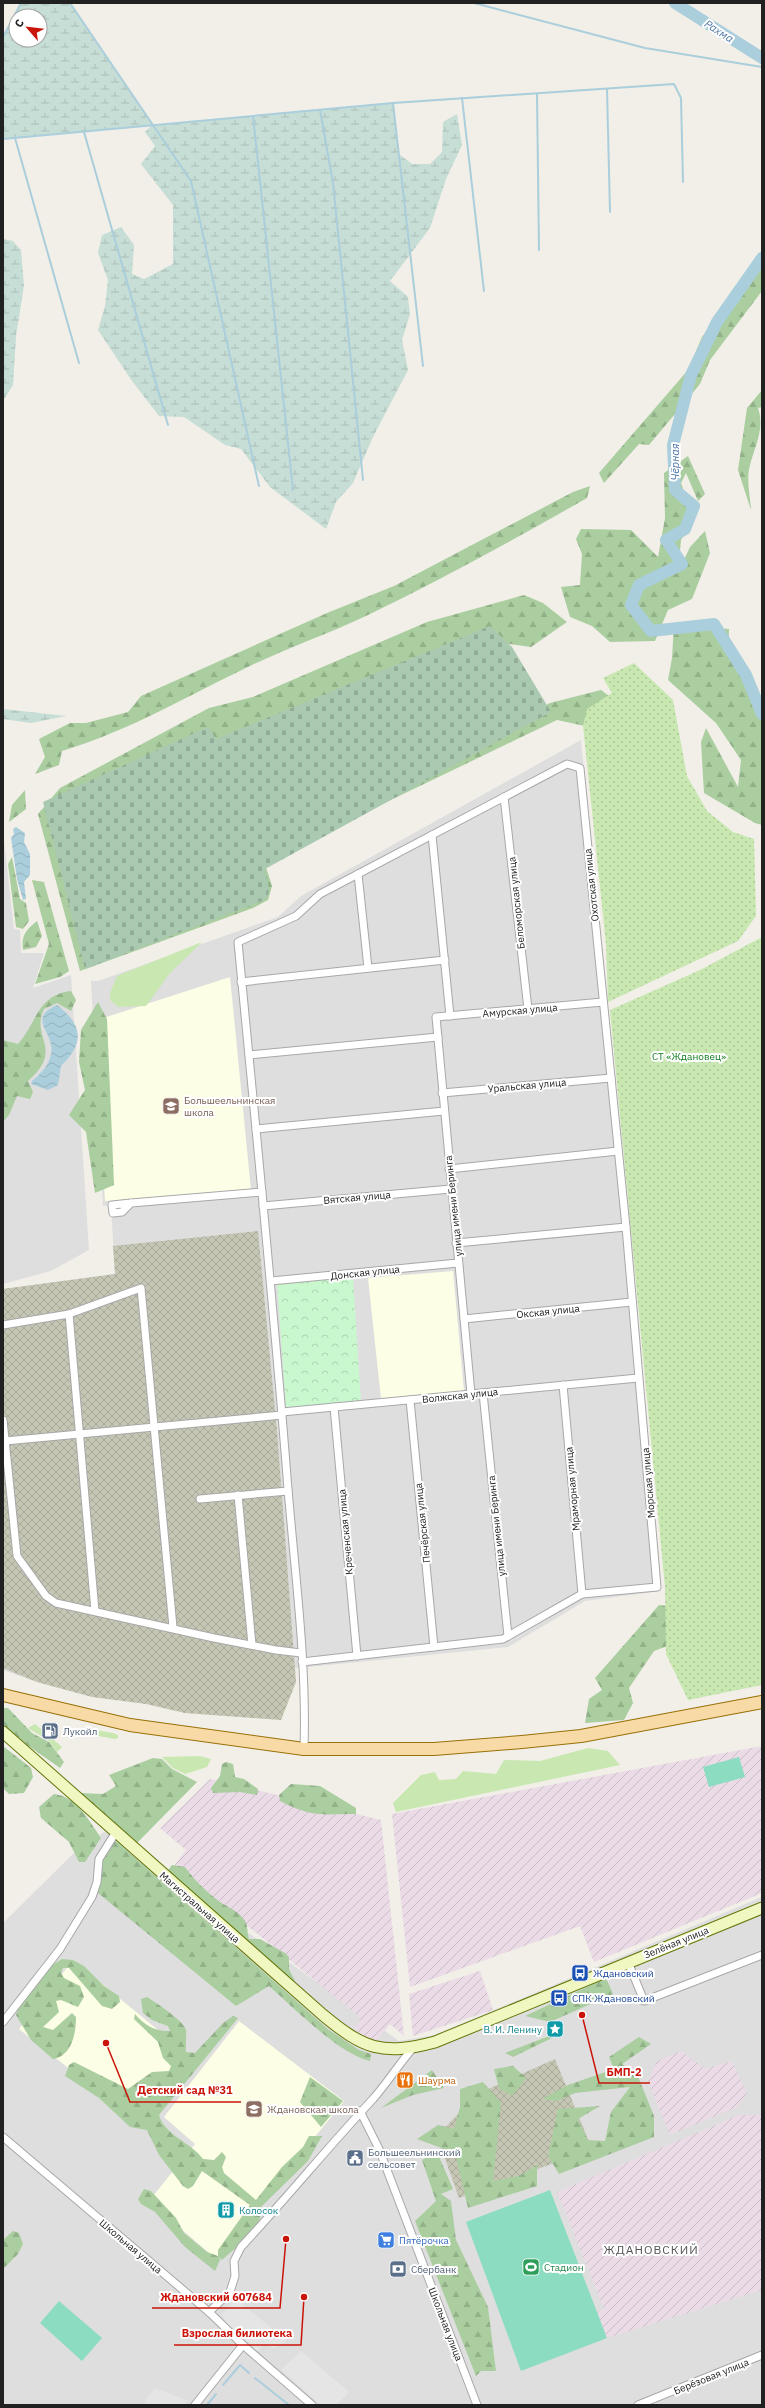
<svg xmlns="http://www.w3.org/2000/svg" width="765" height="2408" font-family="'IBM Plex Sans',sans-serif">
<defs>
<pattern id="industrial-furrows" width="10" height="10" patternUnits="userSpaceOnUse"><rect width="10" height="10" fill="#eadbe6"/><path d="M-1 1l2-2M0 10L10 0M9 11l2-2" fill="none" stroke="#c8bcc5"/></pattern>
<pattern id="construction-cross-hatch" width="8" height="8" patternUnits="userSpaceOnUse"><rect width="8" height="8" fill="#c5c6b4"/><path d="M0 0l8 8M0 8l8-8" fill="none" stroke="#a9aa9a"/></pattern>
<pattern id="forest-firs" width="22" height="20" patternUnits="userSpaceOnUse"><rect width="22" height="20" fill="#aace9f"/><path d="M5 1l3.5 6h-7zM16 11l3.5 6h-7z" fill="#92b189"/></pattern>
<pattern id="wetland-marsh" width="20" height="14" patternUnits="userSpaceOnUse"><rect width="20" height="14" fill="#c6ded5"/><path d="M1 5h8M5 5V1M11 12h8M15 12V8" fill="none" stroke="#aabeb7"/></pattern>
<pattern id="cemetery-stones" width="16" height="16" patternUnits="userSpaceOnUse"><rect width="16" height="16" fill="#aac9b1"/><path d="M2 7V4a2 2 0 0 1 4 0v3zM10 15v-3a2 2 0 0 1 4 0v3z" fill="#92ac98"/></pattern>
<pattern id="park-crowns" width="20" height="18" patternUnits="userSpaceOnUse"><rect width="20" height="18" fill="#c9f8cf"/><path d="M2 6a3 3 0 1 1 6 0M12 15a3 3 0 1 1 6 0" fill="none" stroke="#acd4b1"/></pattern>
<pattern id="garden-dots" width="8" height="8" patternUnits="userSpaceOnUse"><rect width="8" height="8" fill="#c9e8b1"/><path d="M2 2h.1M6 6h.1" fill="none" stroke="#acc798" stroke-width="1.8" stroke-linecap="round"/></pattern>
<pattern id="water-waves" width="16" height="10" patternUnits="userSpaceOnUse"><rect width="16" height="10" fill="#abcedc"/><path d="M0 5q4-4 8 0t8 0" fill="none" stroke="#93b1bc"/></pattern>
</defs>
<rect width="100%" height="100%" fill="#f1efe8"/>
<g fill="#dfdede">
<path d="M581,740L661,1591L585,1601L508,1647L289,1669L37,1682L3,1670V1289L115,1274L111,1205L103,1206L91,981H98L278,917L301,896Z"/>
<path d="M3,832L14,929L20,930L21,953H44L33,988L71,975L89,1250L51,1271L3,1284Z"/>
<path d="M106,1831L399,2041L435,2035L762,1897V2405H3V1923L81,1846Z"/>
</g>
<g fill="url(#industrial-furrows)">
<path d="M762,1746V1893L594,1962L580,1926L410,1987L392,1814Z"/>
<path d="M210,1779L381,1820L404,2036L390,2024L374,2044L353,2032L361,2018L174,1866L186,1850L160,1828Z"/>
<path d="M480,1971L493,2010L413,2036L409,1994Z"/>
<path d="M681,2051L705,2069L732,2061L747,2094L737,2107L670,2135L648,2081L657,2061Z"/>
<path d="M739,2115H762V2290L607,2338L597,2312L604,2309L557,2192Z"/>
</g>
<g fill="#fcfee5">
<path d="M230,977L251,1190L105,1201L94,1021Z"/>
<path d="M453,1271L464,1391L381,1399L368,1278Z"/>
<path d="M73,1960L192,2058L139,2124L19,2029Z"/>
<path d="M239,2021L344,2101L216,2259L149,2201L195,2144L164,2117Z"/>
</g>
<g fill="url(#construction-cross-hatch)">
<path d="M258,1231L277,1431L296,1682L281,1720L185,1713L146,1704L92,1697L37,1682L3,1668V1289L115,1274L113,1246Z"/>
<path d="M555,2059L592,2149L459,2198L437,2136L477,2094Z"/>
</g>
<g fill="#c9e8b1">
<path d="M202,942L170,973L146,1006L118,1007L110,1000V993L117,976Z"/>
<path d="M35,1724L62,1747L57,1752L49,1741L28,1728Z"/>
<path d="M83,1728L113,1733L118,1735V1738L115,1739L82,1733Z"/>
<path d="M588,1748L608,1751L620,1765L396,1812L393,1803L421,1775L435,1772L439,1780L456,1779L463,1771L496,1774L504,1760L540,1761Z"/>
<path d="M200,1756L211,1759L207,1767L185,1774L173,1768L162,1757Z"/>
</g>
<g fill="url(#forest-firs)">
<path d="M762,258V291L710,360L700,384L649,445L639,444L604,483L599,473L688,370L702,337Z"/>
<path d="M762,390V407L758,408C765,429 755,445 750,465C746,478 750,496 751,510L738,470L747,408Z"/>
<path d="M688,456L705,494L698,501L686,473L681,483L694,519L681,540L678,573L690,547L705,531L710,553L692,599L668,610L655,641L610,642L592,626L570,617L561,587L580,585L582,554L576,539L581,529L631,530L658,557L665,518L664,473Z"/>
<path d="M590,486L587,498C515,539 443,579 368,615C330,633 290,647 252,665C189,695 129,731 62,751L59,765L35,774L45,757L39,739L70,723H86L128,712L141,696L327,613L394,586L573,492Z"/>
<path d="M524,595L543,603L567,622L531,647L495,642L441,760L550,703L601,690L622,706L585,726L557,720L264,861L272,886L268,900L253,908L80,971L38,814L60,788L209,708L253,697L427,622Z"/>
<path d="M674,624L729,629L728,654L762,699V825L755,823L704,793L701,742L706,728L738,787L741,760L716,723L668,680L672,658Z"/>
<path d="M25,790L26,809L9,822L12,805Z"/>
<path d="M12,857L20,899L26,903L29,921L23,929L16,927L8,864Z"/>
<path d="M32,880L44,882L69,971L60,977L35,984L49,944Z"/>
<path d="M37,921L42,936L36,947L23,950C21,935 26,930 37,921Z"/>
<path d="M71,991L76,1000L71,1011L57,1003L44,1009C30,1038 65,1049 28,1081L33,1092L30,1099L17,1096L9,1115L3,1122V1040L18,1044C37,1023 37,995 71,991Z"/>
<path d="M98,1002L107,1019L114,1185L95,1193L86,1132L69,1115L85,1090L79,1062L81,1030Z"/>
<path d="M659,1605L668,1606L673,1644L654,1651L629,1688L633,1703L624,1720L585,1723L589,1699L602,1690L595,1678Z"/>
<path d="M3,1708H8L32,1733L49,1742L64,1762L60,1768L3,1728Z"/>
<path d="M3,1746L31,1768L33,1777L24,1793L9,1794L3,1788Z"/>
<path d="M153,1758L162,1759L172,1769L197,1782L136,1844L80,1793L103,1794L116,1786L109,1775Z"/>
<path d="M226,1762L233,1764L235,1777L244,1779L258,1789L257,1795L240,1792L213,1793L211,1788L220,1776L222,1764Z"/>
<path d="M291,1784L320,1786L356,1808V1814C322,1814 313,1818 280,1801L279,1795Z"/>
<path d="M54,1794C76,1796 90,1822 101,1838L85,1862H79L69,1842L41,1818L39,1807Z"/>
<path d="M112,1842H117L329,2030L359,2050L371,2054L370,2061C339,2054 294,2008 269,1986L236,2006L98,1893L100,1860Z"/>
<path d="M172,1865L185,1867C194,1880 207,1892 220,1902C229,1908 239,1911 245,1921C248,1925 247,1933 249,1939H260L285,1953L289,1957V1969L295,1981L277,1971L166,1873Z"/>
<path d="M62,1959L73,1960L84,1966L104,1986L119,1996L120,2002L112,2009L102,2006L69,1968H63L61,1973L64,1978L80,1986L84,1997L78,2007L61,2000L56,2001L59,2012L43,2027L53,2030L72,2013L76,2017C76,2033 72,2056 53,2059L31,2040L16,2015L18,2009L47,1968Z"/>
<path d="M606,1978L613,1994L550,2022L525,2016Z"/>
<path d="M147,1997C155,2002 184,2021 186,2030C187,2037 185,2045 186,2052L195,2053L223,2023L233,2016L238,2018L159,2115C165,2136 191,2142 203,2159L214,2160L222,2152L226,2157L222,2167L224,2173L256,2200L282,2167L303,2147L309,2136H322L308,2161L260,2208C265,2229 236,2247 222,2260L219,2257L220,2260L215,2271L185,2247L155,2212L141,2204L138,2199L144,2189L151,2191L176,2218L184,2233L207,2252L218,2256V2250L250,2205L202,2171L193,2186L188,2189L183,2186L159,2155L147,2130L130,2127L99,2098L65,2076L69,2065L74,2062L128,2089L152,2072L169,2071L171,2066L163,2058L158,2042L134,2019L135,2014C144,2025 156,2032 170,2031L168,2026L152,2020L143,2013L141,1999Z"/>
<path d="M557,2033L552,2038L513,2057L505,2053Z"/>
<path d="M639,2037L651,2044L622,2064L637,2074L654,2116V2137L559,2174L548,2156L558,2109L600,2106L578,2119L588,2140L605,2141L611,2112L630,2087L575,2093L556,2101L542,2099L568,2085L614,2069L609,2057Z"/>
<path d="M513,2066L526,2078L512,2096L499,2088L494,2069Z"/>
<path d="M432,2070L444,2088L413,2095L381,2108Z"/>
<path d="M310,2077L343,2101L321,2127L300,2102Z"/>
<path d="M483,2082L501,2103L493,2181L519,2176L537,2165V2186L468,2208L455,2153L417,2139L438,2125L454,2129L460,2107V2089Z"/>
<path d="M437,2152L453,2189L441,2194L451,2201L456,2240L488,2307L496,2371H481L476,2376L415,2221L436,2201L422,2160Z"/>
<path d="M13,2231L19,2233L23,2244L18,2254L3,2269V2240Z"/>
</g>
<g fill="url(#wetland-marsh)" fill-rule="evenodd">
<path d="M21,3H70L153,125L393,103L399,154L412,164H430L442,152L443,122L457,114L462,145L446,179L430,228L390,281L408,297L410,314L402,340L408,370L373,437L353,483L336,502L326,529L270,487L241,449L225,445L184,417L159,416L132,381L98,330L105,306L108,280L98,253L102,235L121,227L134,245L132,274L144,279L173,264V205L141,164L155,146L145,132L152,125L3,139V37ZM16,16H40V40H16Z"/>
<path d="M3,239L13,241L21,250L24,286L16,336L13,385L3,401Z"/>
<path d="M3,709L66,716L31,723L3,719Z"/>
</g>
<path fill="url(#cemetery-stones)" d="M490,626L512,647L551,712L265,869L269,889L268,896L262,901L85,969L43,802L208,727L216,739Z"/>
<path fill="url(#park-crowns)" d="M353,1277L361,1402L286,1408L277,1283Z"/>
<g fill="url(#garden-dots)">
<path d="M634,663L673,700L687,776L707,811L733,832L754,839L756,916L738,941L608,1002L606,944L583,726L587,709L612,693L603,678Z"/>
<path d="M762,937V1685L688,1700L666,1654L665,1587L610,1010L700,970Z"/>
</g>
<g fill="#8bdcc1">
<path d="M739,1757L745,1777L709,1787L703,1767Z"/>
<path d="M550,2190L607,2338L521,2371L466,2222Z"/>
<path d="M59,2301L102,2338L82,2361L40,2323Z"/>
</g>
<g fill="#e5e5e5">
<path d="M236,2299L287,2341L274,2348L264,2344L257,2351L226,2322L222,2314Z"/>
<path d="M301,2351L349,2392L336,2405H321L281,2370Z"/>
<path d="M155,2388L188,2401L184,2405H148L144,2402Z"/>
</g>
<g fill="url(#water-waves)">
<path d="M16,827L25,833L24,842L30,854V875L24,882L26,899L23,900L17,879L11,838L14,834L13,829Z"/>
<path d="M57,1005C83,1025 85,1043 61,1066L58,1085L48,1090L31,1084L32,1081C40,1074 49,1066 51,1054C56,1033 25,1019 57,1005Z"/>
</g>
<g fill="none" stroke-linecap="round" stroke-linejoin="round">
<g stroke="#abcedc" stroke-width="2">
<path d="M70,3L191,181L259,486"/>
<path d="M474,3L645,48L762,67"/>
<path d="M3,37L21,3"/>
<path d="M607,89L610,212"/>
<path d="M537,94L539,250"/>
<path d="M462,98L484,291"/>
<path d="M393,103L423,366"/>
<path d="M320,110L333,183L363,480"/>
<path d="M253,116L293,490"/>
<path d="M84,132L168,425"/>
<path d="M15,138L79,363"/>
<path d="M3,139L393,103L674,84L681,98L683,182"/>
<path d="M255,2378L289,2405"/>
<path d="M223,2385L240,2365L249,2373"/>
<path d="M207,2405L216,2394"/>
</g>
<g stroke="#abcedc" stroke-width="12">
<path d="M675,3L762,58"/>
<path d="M762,258L717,322L691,375L673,445L675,490L694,506L685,529L666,540L682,564L639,585L631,605L651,631L714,624L746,675L762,714"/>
</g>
<defs>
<g id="street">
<path d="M504,797L528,1009"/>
<path d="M432,835L450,1016"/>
<path d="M358,874L368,968"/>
<path d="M241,982L445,960"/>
<path d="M249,1055L438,1037"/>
<path d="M442,1093L611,1078"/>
<path d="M256,1129L444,1111"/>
<path d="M449,1169L618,1151"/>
<path d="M131,1203L122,1212L113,1213L112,1205L131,1203L262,1192"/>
<path d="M263,1206L451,1189"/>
<path d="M456,1243L626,1227"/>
<path d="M271,1281L458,1263"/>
<path d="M69,1314L95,1611"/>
<path d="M464,1319L632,1302"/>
<path d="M3,1325L69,1314L141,1288L173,1627"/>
<path d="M563,1385L582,1594"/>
<path d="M483,1393L508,1636"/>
<path d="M471,1394L436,1017L603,1002"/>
<path d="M410,1400L434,1647"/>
<path d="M334,1407L357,1656"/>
<path d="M282,1412L638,1378"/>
<path d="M3,1420L17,1556L46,1596L56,1603L214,1638L276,1650L301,1653"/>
<path d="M5,1441L282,1415"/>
<path d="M238,1495L252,1645"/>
<path d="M200,1499L288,1491"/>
<path d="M302,1662L503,1639L582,1594L657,1587L626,1227L580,768L567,764L320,894L296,916L238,942C255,1120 273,1298 287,1477C294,1567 307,1658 304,1749"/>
<path d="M628,1962L644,2001L762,1955"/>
<path d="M3,2022L60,1949L92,1897L97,1882L99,1859L116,1832"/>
<path d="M360,2111L379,2149L477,2405"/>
<path d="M3,2137L209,2312L243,2345L312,2405"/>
<path d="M209,2312L230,2292L235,2276L234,2261L241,2247C286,2199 328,2147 373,2099C387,2083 399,2064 413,2048"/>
<path d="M195,2405L243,2345"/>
<path d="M638,2405L762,2355"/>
</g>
<path id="secondary" d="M3,1732L323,2015C364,2049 382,2056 435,2042L762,1908"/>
<path id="primary" d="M3,1695L130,1725L304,1749H434L522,1742L581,1736L762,1702"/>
</defs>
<use href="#street" stroke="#a8a8a8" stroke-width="9"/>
<use href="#secondary" stroke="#64770a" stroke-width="13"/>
<use href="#primary" stroke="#987007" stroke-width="14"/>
<use href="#street" stroke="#fff" stroke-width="7"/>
<use href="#secondary" stroke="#f1f7c0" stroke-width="11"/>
<use href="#primary" stroke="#f8daa6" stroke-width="12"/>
</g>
<defs>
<symbol id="school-square" viewBox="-11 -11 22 22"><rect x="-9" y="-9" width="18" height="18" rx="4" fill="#8d6e63" stroke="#fff"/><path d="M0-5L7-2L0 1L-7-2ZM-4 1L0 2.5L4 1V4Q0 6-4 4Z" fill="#fff"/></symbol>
<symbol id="fuel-square" viewBox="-11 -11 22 22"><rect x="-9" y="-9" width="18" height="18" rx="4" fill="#5c6f8a" stroke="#fff"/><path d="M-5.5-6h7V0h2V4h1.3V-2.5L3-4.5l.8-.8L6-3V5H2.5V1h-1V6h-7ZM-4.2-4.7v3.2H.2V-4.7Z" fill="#fff"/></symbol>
<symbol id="bus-square" viewBox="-11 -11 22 22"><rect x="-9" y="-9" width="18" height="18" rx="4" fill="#1a4fb4" stroke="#fff"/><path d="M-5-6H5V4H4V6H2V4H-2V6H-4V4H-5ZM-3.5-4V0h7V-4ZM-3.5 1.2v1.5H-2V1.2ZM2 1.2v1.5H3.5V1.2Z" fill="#fff"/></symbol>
<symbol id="sight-square" viewBox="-11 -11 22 22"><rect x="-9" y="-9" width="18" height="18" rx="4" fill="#0f9aa8" stroke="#fff"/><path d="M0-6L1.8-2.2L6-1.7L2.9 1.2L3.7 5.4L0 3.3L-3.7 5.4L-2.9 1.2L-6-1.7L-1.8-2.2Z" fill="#fff"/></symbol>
<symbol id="restaurant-square" viewBox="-11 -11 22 22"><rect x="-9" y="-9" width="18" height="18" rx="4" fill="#e8710a" stroke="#fff"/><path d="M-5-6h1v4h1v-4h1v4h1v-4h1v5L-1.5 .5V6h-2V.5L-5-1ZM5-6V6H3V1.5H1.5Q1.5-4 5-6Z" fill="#fff"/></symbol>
<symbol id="civic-square" viewBox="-11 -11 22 22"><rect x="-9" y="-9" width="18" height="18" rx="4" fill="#5c6f8a" stroke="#fff"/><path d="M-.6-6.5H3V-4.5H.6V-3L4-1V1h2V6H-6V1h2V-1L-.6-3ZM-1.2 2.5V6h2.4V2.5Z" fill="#fff"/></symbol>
<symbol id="building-square" viewBox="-11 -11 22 22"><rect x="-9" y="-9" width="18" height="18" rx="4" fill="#0f9aa8" stroke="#fff"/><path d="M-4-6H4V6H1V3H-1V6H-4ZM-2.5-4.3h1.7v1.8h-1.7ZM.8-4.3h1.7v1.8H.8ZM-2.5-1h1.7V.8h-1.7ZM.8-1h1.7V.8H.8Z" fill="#fff"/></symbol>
<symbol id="supermarket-square" viewBox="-11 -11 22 22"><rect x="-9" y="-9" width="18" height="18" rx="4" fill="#3f7fe0" stroke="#fff"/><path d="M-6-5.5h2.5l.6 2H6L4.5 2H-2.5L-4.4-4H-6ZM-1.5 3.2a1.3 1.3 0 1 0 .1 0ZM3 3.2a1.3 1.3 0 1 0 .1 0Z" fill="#fff"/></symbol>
<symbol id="stadium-square" viewBox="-11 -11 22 22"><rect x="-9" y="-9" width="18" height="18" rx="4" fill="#2e9e5b" stroke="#fff"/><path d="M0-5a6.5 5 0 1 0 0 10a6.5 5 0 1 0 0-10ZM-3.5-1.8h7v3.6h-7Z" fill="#fff"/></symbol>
<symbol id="bank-square" viewBox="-11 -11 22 22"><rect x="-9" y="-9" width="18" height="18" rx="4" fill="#5c6f8a" stroke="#fff"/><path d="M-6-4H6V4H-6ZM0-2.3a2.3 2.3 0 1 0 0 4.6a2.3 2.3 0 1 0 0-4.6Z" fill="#fff"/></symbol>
</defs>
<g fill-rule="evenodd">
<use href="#school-square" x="161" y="1096" width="20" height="20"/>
<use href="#fuel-square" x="40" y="1721" width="20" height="20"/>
<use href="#bus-square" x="570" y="1963" width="20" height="20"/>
<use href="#bus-square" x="549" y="1988" width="20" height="20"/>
<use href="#sight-square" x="545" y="2019" width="20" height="20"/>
<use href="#restaurant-square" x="395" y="2070" width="20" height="20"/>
<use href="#school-square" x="244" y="2099" width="20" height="20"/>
<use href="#civic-square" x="345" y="2148" width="20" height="20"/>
<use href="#building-square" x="216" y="2200" width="20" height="20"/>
<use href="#supermarket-square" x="376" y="2230" width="20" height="20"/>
<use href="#stadium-square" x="521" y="2257" width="20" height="20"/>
<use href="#bank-square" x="388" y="2259" width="20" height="20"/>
</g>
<g text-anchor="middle" stroke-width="4" stroke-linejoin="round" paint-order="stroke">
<g font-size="10" fill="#212121" stroke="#fff">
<text transform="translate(591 885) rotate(-96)" y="4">Охотская улица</text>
<text transform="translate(516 903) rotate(-96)" y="4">Беломорская улица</text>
<text transform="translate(520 1010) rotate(-5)" y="4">Амурская улица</text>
<text transform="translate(527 1085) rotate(-5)" y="4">Уральская улица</text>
<text transform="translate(357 1197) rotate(-5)" y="4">Вятская улица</text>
<text transform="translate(453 1206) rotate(-96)" y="4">улица имени Беринга</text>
<text transform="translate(365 1272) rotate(-6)" y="4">Донская улица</text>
<text transform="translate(548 1311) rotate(-6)" y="4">Окская улица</text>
<text transform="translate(460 1395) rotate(-6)" y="4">Волжская улица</text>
<text transform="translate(648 1483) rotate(-95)" y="4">Морская улица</text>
<text transform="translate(572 1489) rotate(-95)" y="4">Мраморная улица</text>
<text transform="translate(422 1523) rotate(-96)" y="4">Печёрская улица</text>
<text transform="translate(496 1526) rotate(-96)" y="4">улица имени Беринга</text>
<text transform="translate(345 1532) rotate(-95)" y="4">Креченская улица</text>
<text transform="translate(200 1907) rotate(41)" y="4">Магистральная улица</text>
<text transform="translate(676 1942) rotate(-22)" y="4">Зелёная улица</text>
<text transform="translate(131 2246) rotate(40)" y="4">Школьная улица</text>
<text transform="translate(446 2324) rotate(69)" y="4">Школьная улица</text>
<text transform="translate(711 2376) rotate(-22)" y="4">Берёзовая улица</text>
</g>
<g font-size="10" fill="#117e20" stroke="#fff">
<text x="689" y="1060">СТ «Ждановец»</text>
</g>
<g font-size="10" fill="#785e54" stroke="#fff" text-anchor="start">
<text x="184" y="1104">Большеельнинская<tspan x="184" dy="12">школа</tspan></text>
<text x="267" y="2113">Ждановская школа</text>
</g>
<g font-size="10" fill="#4e5e75" stroke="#fff" text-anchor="start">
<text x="63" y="1735">Лукойл</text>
<text x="368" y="2156">Большеельнинский<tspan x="368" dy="12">сельсовет</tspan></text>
<text x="411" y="2273">Сбербанк</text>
</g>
<g font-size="10" fill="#164399" stroke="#fff" text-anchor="start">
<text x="593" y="1977">Ждановский</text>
<text x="572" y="2002">СПК Ждановский</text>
</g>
<g font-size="10" fill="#0d838f" stroke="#fff" text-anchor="end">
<text x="542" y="2033">В. И. Ленину</text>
<text x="239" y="2214" text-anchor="start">Колосок</text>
</g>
<g font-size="10" fill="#c56008" stroke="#fff" text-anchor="start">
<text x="418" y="2084">Шаурма</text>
</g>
<g font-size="10" fill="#366cbe" stroke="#fff" text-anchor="start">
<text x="399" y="2244">Пятёрочка</text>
</g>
<g font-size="10" fill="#27864d" stroke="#fff" text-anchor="start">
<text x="544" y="2271">Стадион</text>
</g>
<g font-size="11" font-style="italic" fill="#4d75a6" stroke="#fff">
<text transform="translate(719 31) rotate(33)" y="4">Рахма</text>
<text transform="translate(675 462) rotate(-90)" y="4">Чёрная</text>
</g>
<g font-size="12" letter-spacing="1" fill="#545454" stroke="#fff">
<text x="651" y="2254">ЖДАНОВСКИЙ</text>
</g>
</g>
<path fill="none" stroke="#ca1409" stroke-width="1.5" d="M582 2015L599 2083H650M106 2043L130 2102H241M286 2239L280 2308H152M304 2297L301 2345H174"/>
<g fill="#ca1409" stroke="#fff" stroke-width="1.5">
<circle cx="582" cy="2015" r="4"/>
<circle cx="106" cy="2043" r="4"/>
<circle cx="286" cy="2239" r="4"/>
<circle cx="304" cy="2297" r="4"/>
</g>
<g font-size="11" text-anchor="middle" font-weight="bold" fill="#ca1409" stroke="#fff" stroke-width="4" stroke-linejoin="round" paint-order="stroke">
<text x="624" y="2076">БМП-2</text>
<text x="185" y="2094">Детский сад №31</text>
<text x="216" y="2301">Ждановский 607684</text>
<text x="237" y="2337">Взрослая билиотека</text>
</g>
<rect width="765" height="2408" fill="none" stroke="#212121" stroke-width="8"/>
<g transform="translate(28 28) rotate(298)"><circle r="19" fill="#ffffff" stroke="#a6a6a6"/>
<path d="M0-3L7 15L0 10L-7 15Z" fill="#ca1409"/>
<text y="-6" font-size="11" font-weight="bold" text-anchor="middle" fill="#212121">С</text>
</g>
</svg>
